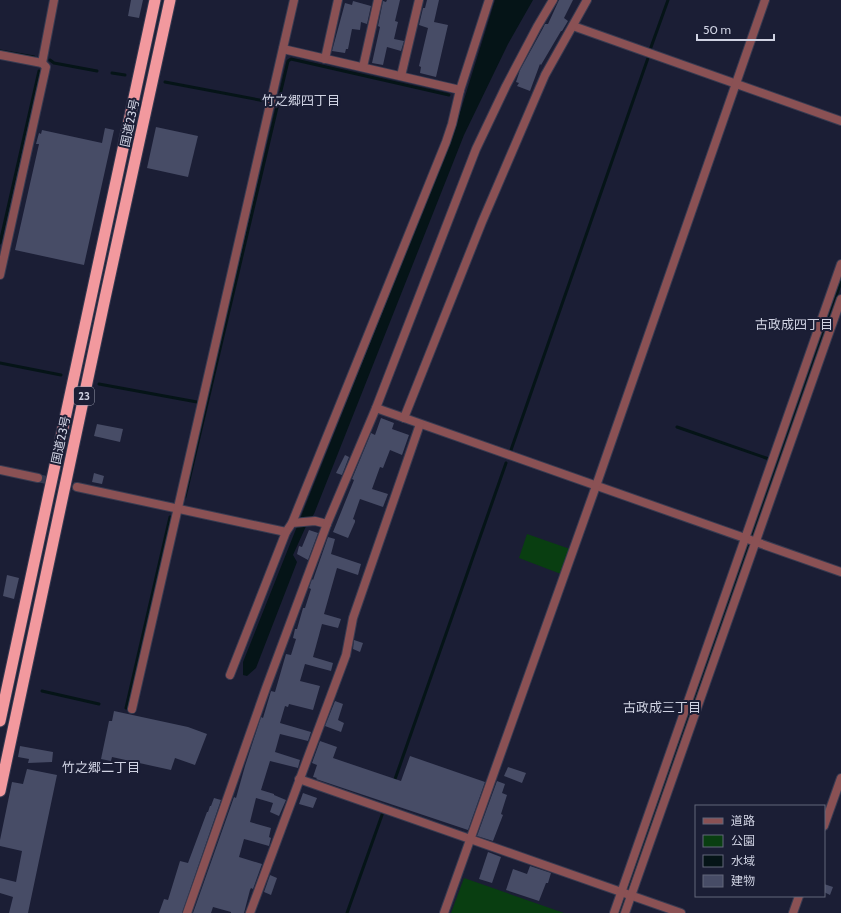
<svg xmlns="http://www.w3.org/2000/svg" width="841" height="913" font-family="Cabin,'Noto Sans JP',sans-serif">
<rect width="100%" height="100%" fill="#1b1e35"/>
<g fill="#093e11">
<path d="M527,534L570,549L561,574L519,558Z"/>
<path d="M464,878L564,913H451Z"/>
</g>
<path fill="#051417" d="M495,0H533L508,44L464,135L314,514L307,524L293,555L297,562L256,668L247,676L243,675V662L453,135Z"/>
<g fill="none" stroke-linecap="round" stroke-linejoin="round">
<g stroke="#051417" stroke-width="3">
<path d="M650,50L668,0"/>
<path d="M0,51L34,57"/>
<path d="M50,60L54,63L97,71"/>
<path d="M112,73L125,75"/>
<path d="M165,82L265,101"/>
<path d="M0,243L39,71"/>
<path d="M0,363L61,375"/>
<path d="M99,384L197,402"/>
<path d="M677,427L769,459"/>
<path d="M511,450L648,58"/>
<path d="M185,497L288,61L291,59L449,95"/>
<path d="M752,535L841,282"/>
<path d="M42,691L99,704"/>
<path d="M126,708L170,517"/>
<path d="M394,782L506,463"/>
<path d="M628,889L749,545"/>
<path d="M347,913L382,815"/>
<path d="M620,913L625,900"/>
</g>
</g>
<g fill="#474c66">
<path d="M131,0H143L139,18L128,16Z"/>
<path d="M387,0H400L395,21L398,22L394,39L404,41L401,51L387,47L383,65L372,63L380,27L378,26L383,1L386,2Z"/>
<path d="M427,0H439L434,22L448,25L436,77L420,73L421,67L419,66L428,28L419,25L423,8H425Z"/>
<path d="M559,0H573L564,18L568,21L562,31H561L541,65L540,64L530,91L517,86L519,83L516,82L520,70L542,30L545,24H548Z"/>
<path d="M353,1L371,6L367,24L361,22L360,30L352,29L348,49H346L345,53L332,51L345,3L352,5Z"/>
<path d="M156,127L198,136L188,177L147,168Z"/>
<path d="M105,128L114,130L84,265L15,250L39,144H36L39,133L41,134L42,130L102,143Z"/>
<path d="M381,418L394,423L392,429L409,435L402,455L390,450L383,468L380,467L372,489L388,494L383,507L360,499L353,519L355,520V522L348,538L333,532L354,480L352,479L371,433L375,435Z"/>
<path d="M97,424L123,429L120,442L94,436Z"/>
<path d="M345,455L349,457L342,475L336,473Z"/>
<path d="M94,473L104,476L102,484L92,482Z"/>
<path d="M309,530L318,533L308,560L297,554L299,546L302,547Z"/>
<path d="M328,537L335,539L331,554L361,564L358,575L337,568L324,614L341,619L338,628L322,624L313,657L333,663L331,671L305,664L300,681L320,686L313,710L289,704L288,707L285,706L280,723L311,732L308,741L280,734L275,752L300,760L298,768L270,761L261,790L274,794V795L286,800L279,816L270,812L273,803L256,798L250,822L271,828L269,837L271,838L269,846L244,839L239,857L262,864L253,889L251,888L250,890L244,913H231V912L213,907L211,913H193L234,797L236,798L245,766L261,717L263,718L271,691L275,692L286,654L291,655L296,639L293,638L295,629H297L303,608H305L311,589L309,588L312,579L313,580Z"/>
<path d="M7,575L19,578L14,599L3,596Z"/>
<path d="M354,640L363,643L360,652L353,649Z"/>
<path d="M335,701L343,704L338,720L344,723L341,732L325,726Z"/>
<path d="M114,711L188,727L207,734L195,765L175,758L171,770L112,757L111,761L101,759L109,721H112Z"/>
<path d="M320,741L337,747L333,758L401,781L410,756L485,782L468,830L316,779L317,778L313,777L317,765L312,763Z"/>
<path d="M20,746L53,752L52,762L28,763L29,759L18,757Z"/>
<path d="M508,767L526,773L522,783L504,776Z"/>
<path d="M27,769L57,775L28,913H9L13,897L0,893V878L16,882L22,851L0,846V840L12,782L23,784Z"/>
<path d="M497,781L505,784L502,793L507,795L501,814L503,815L493,841L477,836Z"/>
<path d="M303,793L317,798L313,808L299,804Z"/>
<path d="M214,798L221,800L182,913H159L164,899L168,900L180,861L188,863L207,812H208L210,806H211Z"/>
<path d="M488,852L501,857L492,883L479,879Z"/>
<path d="M530,866L551,873L548,883H546L539,901L506,890L513,869L527,874Z"/>
<path d="M270,875L277,878L271,895L264,892Z"/>
<path d="M824,884L833,887L830,895L824,892Z"/>
</g>
<g fill="none" stroke-linecap="round" stroke-linejoin="round">
<path stroke="#36394f" stroke-width="8" stroke-dasharray="8 4" stroke-linecap="butt" d="M38,478L77,487"/>
<defs>
<g id="minor">
<path d="M573,26L841,121"/>
<path d="M283,49L460,90"/>
<path d="M0,55L42,63L46,67L0,275"/>
<path d="M325,59L338,0"/>
<path d="M42,63L54,0"/>
<path d="M363,67L378,0"/>
<path d="M401,76L419,0"/>
<path d="M376,408L841,572"/>
<path d="M404,418L482,222L545,75L587,0"/>
<path d="M0,470L38,478"/>
<path d="M77,487L286,532L292,523L315,521L327,524"/>
<path d="M292,523L446,142L452,124L460,90L489,0"/>
<path d="M230,675L286,532"/>
<path d="M132,709L294,0"/>
<path d="M299,779L681,913"/>
<path d="M824,826L841,778"/>
<path d="M187,913L266,688L327,524L376,408L476,149L506,86L537,27L553,0"/>
<path d="M250,913L346,655L353,618L420,424"/>
<path d="M444,913L596,486L765,0"/>
<path d="M614,913L841,264"/>
<path d="M625,913L841,299"/>
<path d="M793,913L799,896"/>
</g>
<g id="trunk">
<path d="M0,721L155,0"/>
<path d="M0,791L105,298L170,0"/>
</g>
</defs>
<use href="#minor" stroke="#383b51" stroke-width="10"/>
<use href="#trunk" stroke="#383b51" stroke-width="13"/>
<use href="#minor" stroke="#8a5154" stroke-width="8"/>
<use href="#trunk" stroke="#f2999e" stroke-width="11"/>
</g>
<g text-anchor="middle" stroke-width="4" stroke-linejoin="round" paint-order="stroke">
<rect fill="#1b1e35" stroke="#999cae" stroke-width="1" x="74" y="387" width="20" height="18" rx="3"/>
<g font-size="11" font-weight="bold" fill="#cfd2e2">
<text x="84" y="400">23</text>
</g>
<g font-size="12" fill="#cfd2e2" stroke="#1b1e35">
<text transform="translate(130 123) rotate(-78)" y="4">国道23号</text>
<text transform="translate(61 440) rotate(-78)" y="4">国道23号</text>
</g>
<g font-size="13" fill="#cfd2e2" stroke="#1b1e35">
<text x="301" y="105">竹之郷四丁目</text>
<text x="794" y="329">古政成四丁目</text>
<text x="662" y="712">古政成三丁目</text>
<text x="101" y="772">竹之郷二丁目</text>
</g>
</g>
<rect x="695" y="805" width="130" height="92" fill="#1b1e35" stroke="#63667a"/>
<rect x="703" y="818" width="20" height="6" fill="#8a5154" stroke="#63667a"/>
<text x="731" y="825" font-size="12" fill="#cfd2e2">道路</text>
<rect x="703" y="835" width="20" height="12" fill="#093e11" stroke="#63667a"/>
<text x="731" y="845" font-size="12" fill="#cfd2e2">公園</text>
<rect x="703" y="855" width="20" height="12" fill="#051417" stroke="#63667a"/>
<text x="731" y="865" font-size="12" fill="#cfd2e2">水域</text>
<rect x="703" y="875" width="20" height="12" fill="#474c66" stroke="#63667a"/>
<text x="731" y="885" font-size="12" fill="#cfd2e2">建物</text>
<path d="M697 34v6h77v-6" fill="none" stroke="#cfd2e2" stroke-width="2"/>
<text x="703" y="34" font-size="12" fill="#cfd2e2" stroke="#1b1e35" stroke-width="3" paint-order="stroke">50 m</text>
</svg>
